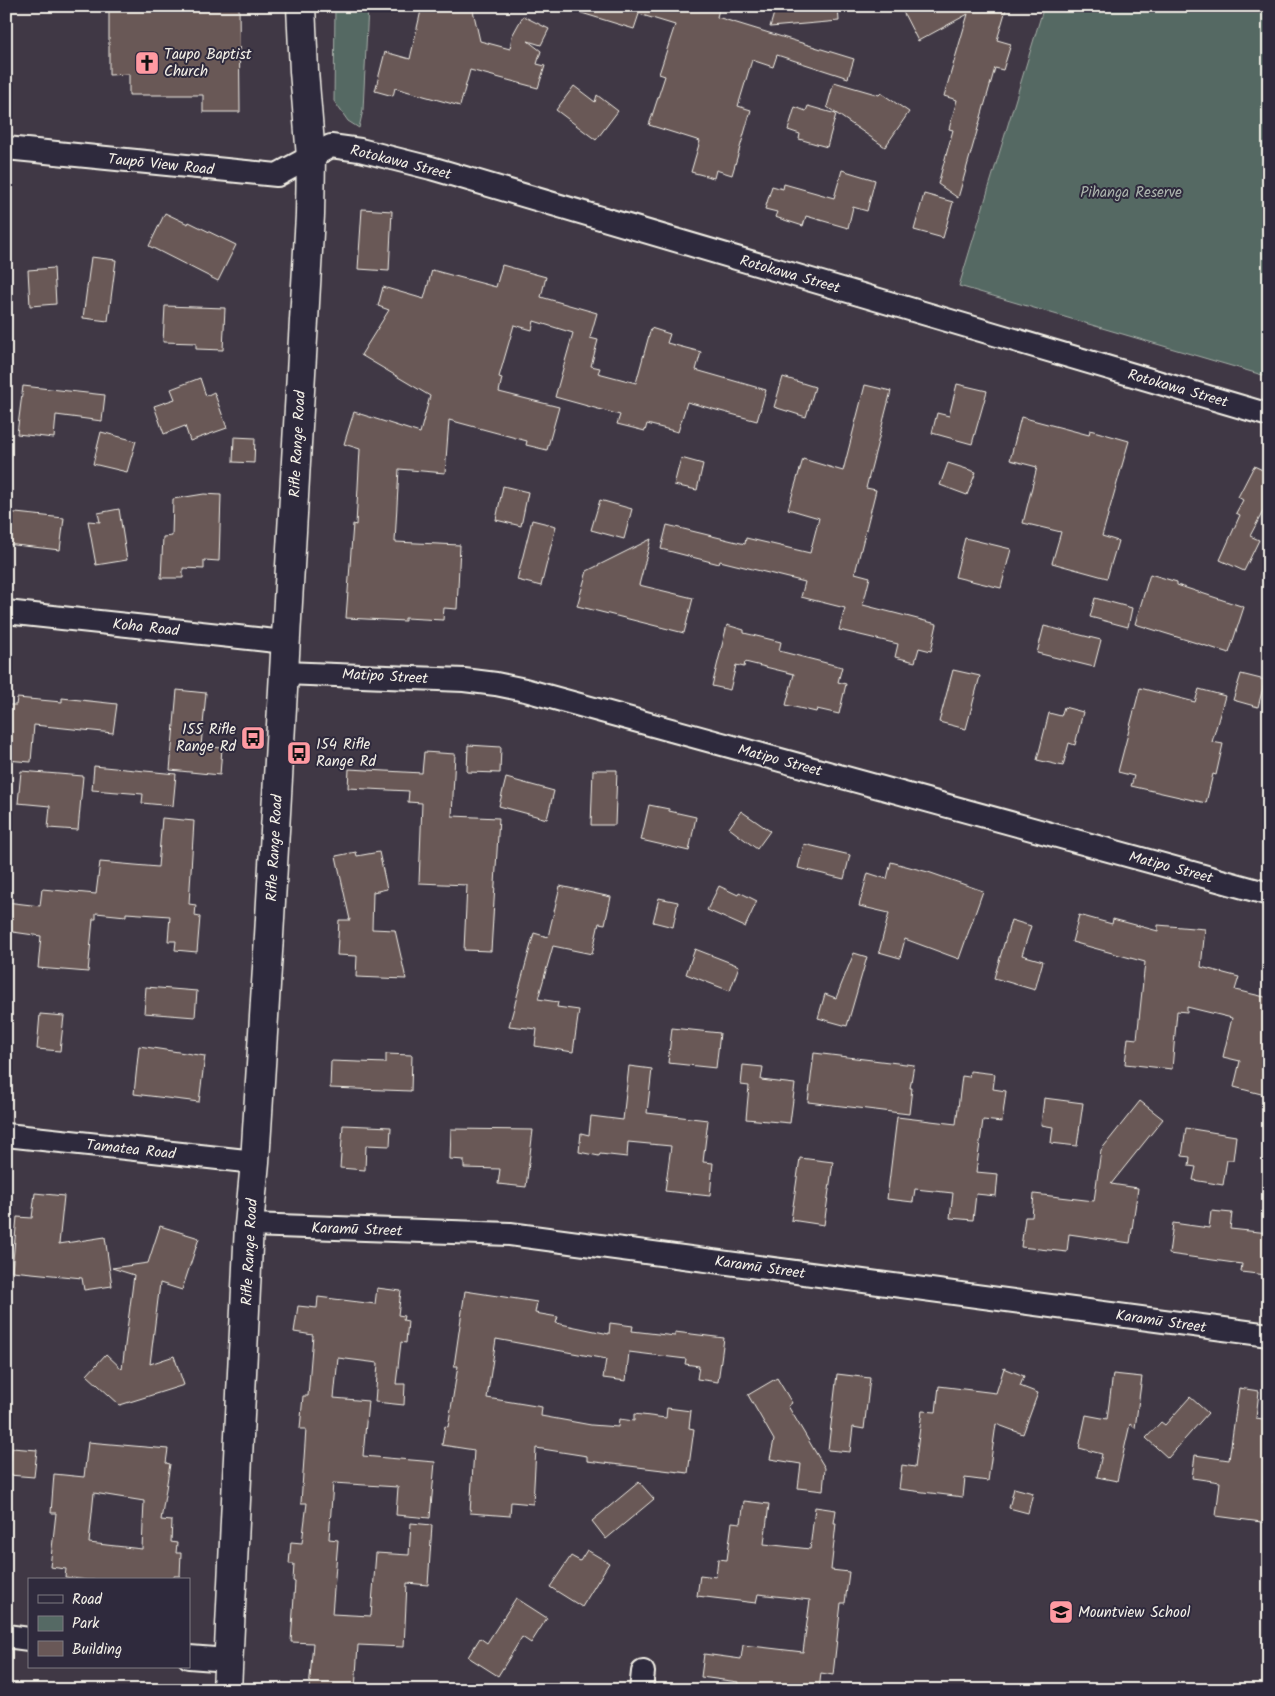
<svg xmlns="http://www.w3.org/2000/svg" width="1275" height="1696" font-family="Kalam,sans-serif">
<rect width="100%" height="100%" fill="#403845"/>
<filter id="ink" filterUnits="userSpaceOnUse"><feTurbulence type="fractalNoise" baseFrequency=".02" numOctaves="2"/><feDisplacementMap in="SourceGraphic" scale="10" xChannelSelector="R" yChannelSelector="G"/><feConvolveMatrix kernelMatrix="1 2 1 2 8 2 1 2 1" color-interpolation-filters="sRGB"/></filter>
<g filter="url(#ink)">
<g fill="#556964" stroke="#a4ada6">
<path d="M335,6H368L363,110L359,128L348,121L334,101Z"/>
<path d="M1044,6H1269V377L959,286Z"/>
</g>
<g fill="#695857" stroke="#f4f1e8" fill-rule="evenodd">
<path d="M109,6H239L240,112H203V95H129V74L109,75Z"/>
<path d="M422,6H472L480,41L510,49L512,36L523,16L549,29L541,45L528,41L541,51L537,64L545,66L538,88L470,70L460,106L395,88L393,96L375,91L385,52L410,59Z"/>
<path d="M576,6H720L717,17L854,59L848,78L777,55L773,67L752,60L738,106L751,110L732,175L716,170L714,178L691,172L700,141L649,125L665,76L659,74L675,25L639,14L634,29L575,11Z"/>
<path d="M776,6H838L839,21L770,27Z"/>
<path d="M900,6H1007L997,40L1011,44L1003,70L995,68L958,198L938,184L953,130L949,129L957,100L944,96L968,14L918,41Z"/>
<path d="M834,82L879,95L881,93L909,112L885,147L827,107Z"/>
<path d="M574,86L595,102L597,95L618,111L596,140L556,110Z"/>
<path d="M808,106L836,114L827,147L799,139L800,134L788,130L795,107L806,111Z"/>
<path d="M842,170L875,180L867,211L853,207L848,228L806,216L803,226L775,217L777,212L765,209L772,186L783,189L784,184L834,198Z"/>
<path d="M924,194L953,202L943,238L914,230Z"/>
<path d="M362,209L392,211L389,271L358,269Z"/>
<path d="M165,213L188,224L189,222L236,245L218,281L149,246Z"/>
<path d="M91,257L116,260L108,321L83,318Z"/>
<path d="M502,265L546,277L541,297L597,313L590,338L598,340L591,366L600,368L598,373L636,383L651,328L670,334L667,343L701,352L696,370L766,390L757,421L687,402L678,432L647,424L645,431L617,424L620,415L555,397L573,333L534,321L532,330L514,325L499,377L502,378L499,392L559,407L547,450L526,445L527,441L449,420L445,473L399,469L395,542L460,545L457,609L444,608L443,620L405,618V621L346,618L353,524L356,525L360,449L344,444L354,412L420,433L430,396L361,355L389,310L378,306L383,287L424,299L432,270L496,287Z"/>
<path d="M54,268L56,304L30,306L28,270Z"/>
<path d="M165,306L225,308L223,350L196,349V343L163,342Z"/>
<path d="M783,377L815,387L806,417L774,407Z"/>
<path d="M200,378L206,396L214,392L227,428L190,441L185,426L164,434L154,406L175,399L171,389Z"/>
<path d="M957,384L987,391L972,444L932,433L937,413L949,416Z"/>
<path d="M865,385L891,391L866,488L876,490L855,573L870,577L863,605L937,624L931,651L919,648L915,662L895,657L898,644L839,630L845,608L801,597L805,582L720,561L719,564L661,549L667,525L745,544L746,538L810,553L819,518L788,509L803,459L843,471Z"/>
<path d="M23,386L105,395L102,421L56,415L54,438L17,434Z"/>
<path d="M1021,417L1089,435L1090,430L1129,441L1102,536L1118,541L1107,578L1052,563L1061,532L1023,523L1037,467L1010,460Z"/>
<path d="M101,432L136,441L127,472L93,464Z"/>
<path d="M234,437L255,438L254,463L233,462Z"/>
<path d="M681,458L703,464L697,490L674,485Z"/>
<path d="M948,463L976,472L967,495L940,485Z"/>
<path d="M1254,466L1269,473V500L1250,536L1259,540L1244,571L1220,560L1240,515L1236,513L1243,500L1238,497Z"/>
<path d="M503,486L528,492L521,526L496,520Z"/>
<path d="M204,494L221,495L219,561L204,560V569L183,568V578H161L163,537L172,536L173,499Z"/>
<path d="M600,500L632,509L624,539L591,530Z"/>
<path d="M119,509L127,560L96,565L88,521L100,522L98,513Z"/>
<path d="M6,512L64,518L60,550L6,544Z"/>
<path d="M532,520L556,526L541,586L517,580Z"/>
<path d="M965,538L1011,549L1001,588L955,577Z"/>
<path d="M651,539L639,585L693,598L684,633L577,606L587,571Z"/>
<path d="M1150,574L1177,582V585L1244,607L1229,653L1135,624Z"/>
<path d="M1095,598L1132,608L1128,627L1090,617Z"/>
<path d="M727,625L744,630V633L781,642L779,651L842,667L838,682L846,684L839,714L817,709L816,712L786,705L794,674L745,662L744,667L736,665L730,690L712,686Z"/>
<path d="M1044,626L1101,640L1094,667L1037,653Z"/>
<path d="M953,670L980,676L966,729L939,722Z"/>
<path d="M1241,674L1265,680L1258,707L1233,700Z"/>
<path d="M1140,688L1195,702L1199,689L1225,696L1212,742L1223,744L1216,775L1213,774L1206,803L1131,786L1134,776L1118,772Z"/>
<path d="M177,690L206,693L201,746L222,748L220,775L170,770Z"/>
<path d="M17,698L62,702V698L117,704L113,733L34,725L31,762L6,760V705H16Z"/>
<path d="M1064,707L1083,712L1075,745L1069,743L1063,766L1037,760L1049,713L1061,716Z"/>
<path d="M468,745L501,747L500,773L467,772Z"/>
<path d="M424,752L455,754L452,816L499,818L491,951L464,950L467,885L419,883L422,803L408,802L409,791L348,788L349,769L422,773Z"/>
<path d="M94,766L176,774L173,806L142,803L143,794L92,790Z"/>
<path d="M593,770H617L615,825H591Z"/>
<path d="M21,771L83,776L78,830L48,828L50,806L18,803Z"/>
<path d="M506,778L554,791L547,819L499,806Z"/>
<path d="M649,805L669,809V811L696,817L689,851L641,840Z"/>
<path d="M741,811L770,831L757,849L729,828Z"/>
<path d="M162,818L194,821L189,904L196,905L195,916L200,917L197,952L175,950L176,941H168L170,916L126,913V916L96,913V919H93L88,972L38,968L41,936L6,931V902L40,906L42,889L96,894L100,862L158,867Z"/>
<path d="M804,844L850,855L844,879L798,868Z"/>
<path d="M356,852L357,856L379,852L387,889L373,892L372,929L395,930L406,979L356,977L357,956L337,955L339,920H350L336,856Z"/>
<path d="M891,862L928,872L983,891L959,959L905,939L900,958L879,952L889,913L859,906L868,873L887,879Z"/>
<path d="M560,886L611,897L605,924L599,923L592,954L553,946L538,999L558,1002L557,1007L579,1010L573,1052L535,1046L537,1029L509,1026L534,933L548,937Z"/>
<path d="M719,886L738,895L739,892L757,901L745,927L707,910Z"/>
<path d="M659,898L678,902L673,927L653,922Z"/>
<path d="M1079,915L1112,924L1113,919L1158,931V925L1205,929L1201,967L1239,977L1235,990L1269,998V1096L1234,1087L1240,1061L1223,1057L1232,1018L1187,1007V1012L1177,1011L1172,1069L1125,1064L1128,1038L1137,1039L1145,962L1072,942Z"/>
<path d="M1011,920L1031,926L1022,955L1043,961L1035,990L994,978Z"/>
<path d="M695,949L739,966L730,991L686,974Z"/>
<path d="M854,953L867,957L847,1026L818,1018L825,994L836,998Z"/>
<path d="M146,987L197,991L195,1017L144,1013Z"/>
<path d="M40,1014L64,1016L60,1051L37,1049Z"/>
<path d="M672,1028L720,1033L716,1068L668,1063Z"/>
<path d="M139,1046L205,1056L199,1102L134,1094Z"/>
<path d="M814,1053L914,1065L910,1088H912L909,1114L808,1102Z"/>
<path d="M386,1054L412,1055L411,1091L330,1088L331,1061L386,1063Z"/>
<path d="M743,1065L763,1067L761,1080L795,1084L790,1123L746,1119L749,1086L741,1085Z"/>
<path d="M629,1066L652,1069L647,1113L708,1120L703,1162L713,1163L710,1196L665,1191L671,1146L628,1142L627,1157L600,1154L599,1156L579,1152L581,1133L589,1135L591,1116L623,1120Z"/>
<path d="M970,1071L995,1074L993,1089L1006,1091L1002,1122L983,1120L976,1172L998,1174L996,1196L976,1194L973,1220L950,1218L953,1193L915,1189L913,1202L887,1199L897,1117L956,1124L962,1076L969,1077Z"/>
<path d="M1044,1098L1083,1103L1077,1146L1051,1143L1053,1127L1041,1125Z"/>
<path d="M1140,1101L1163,1119L1111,1184L1138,1188L1130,1243L1069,1234L1067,1252L1021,1247L1025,1217H1032L1034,1194L1094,1201L1101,1150Z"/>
<path d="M343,1125L391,1127L390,1146L366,1145L365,1170L340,1168Z"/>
<path d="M1186,1128L1236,1136L1233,1160H1227L1223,1185L1193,1180L1196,1167L1189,1166L1190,1157L1182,1156Z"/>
<path d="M451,1129L533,1130L526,1187L498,1184L500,1169L464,1168V1160L450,1159Z"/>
<path d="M800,1158L833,1162L824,1225L791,1220Z"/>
<path d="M35,1193L64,1196L59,1244L105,1237L112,1286L84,1290L82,1278L12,1271L17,1217L32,1218Z"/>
<path d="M1211,1211L1232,1213L1230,1229L1269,1233V1271H1267L1266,1275L1241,1272L1242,1264L1169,1254L1173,1223L1209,1228Z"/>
<path d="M160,1226L199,1238L182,1290L160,1283L150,1364L174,1356L184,1385L120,1405L87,1375L106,1354L122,1369L134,1275L112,1268L148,1263Z"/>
<path d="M377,1288L401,1291L398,1315L404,1316L403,1320L408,1321L406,1343L401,1342L396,1384H405L404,1405L375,1402L378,1363L338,1358L334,1398L368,1401L363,1456L435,1462L430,1518L396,1515L398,1487L333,1483L329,1539L338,1540L332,1614L371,1616L376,1553L409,1555L411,1523L432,1525L428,1585L407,1583L404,1647L358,1645L355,1690H309L313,1643L291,1642L295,1582L293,1581L294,1564H289L291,1542L302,1543L307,1503H301L306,1429H300L303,1396H308L313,1335L294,1332L298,1306L317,1308L318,1297L375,1304Z"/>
<path d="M465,1291L537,1302L535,1313L558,1317L556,1323L609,1334L610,1323L633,1326L632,1331L675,1336V1332L724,1338L718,1382L697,1379L699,1366L685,1364L686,1359L629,1352L626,1381L603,1378L606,1359L496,1339L487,1398L542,1407L541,1416L591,1425L618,1427L619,1419L634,1421V1414L666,1418L667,1408L691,1411L689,1428L694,1429L688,1473L587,1461V1456L536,1448L533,1504L511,1502L510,1516L470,1513L474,1450L442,1445L445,1426L448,1427L458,1366H454Z"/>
<path d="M1004,1368L1024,1376L1020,1386L1038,1393L1023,1434L996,1424L988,1481L965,1478L963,1497L899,1489L902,1465L915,1467L922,1411L936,1412L939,1386L996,1393Z"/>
<path d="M837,1374L870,1378L864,1429L853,1427L850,1452L828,1450Z"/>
<path d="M1113,1374L1142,1377L1135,1428L1130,1424L1117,1481L1097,1477L1102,1454L1079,1448L1086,1415L1107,1419Z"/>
<path d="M777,1378L792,1403L788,1406L825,1468L823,1491L798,1488L801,1464L770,1459L774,1440L748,1395Z"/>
<path d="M1239,1388L1259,1391L1256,1418L1269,1420V1441L1263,1482L1269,1483V1523L1216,1516L1220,1482L1192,1478L1195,1455L1229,1460Z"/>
<path d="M1190,1397L1208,1413L1168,1458L1146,1438L1161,1422L1165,1425Z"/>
<path d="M88,1442L168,1449L166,1463L170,1464L161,1520L172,1521L171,1542L177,1543L176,1553H181L180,1576H174V1580H87L65,1577L66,1569L50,1567L56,1513H51L54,1474L84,1477ZM94,1493L144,1501L142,1549L89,1543Z"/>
<path d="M12,1448L37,1450L34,1477L9,1475Z"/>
<path d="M639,1482L654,1499L606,1539L592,1521Z"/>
<path d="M1014,1488L1033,1493L1028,1513L1009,1508Z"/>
<path d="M744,1501L769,1504L764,1544L810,1549L815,1507L836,1510L834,1523H836L831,1570L849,1572L845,1603H841L833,1675L821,1673L819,1690H737L738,1682L701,1677L704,1654L741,1659L743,1645L803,1652L810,1600L758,1594L756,1603L697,1596L700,1575L716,1577L718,1559L727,1560L732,1522L741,1523Z"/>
<path d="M587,1550L609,1563L582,1607L550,1587L571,1556L580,1561Z"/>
<path d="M516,1598L547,1618L531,1643L522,1637L498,1676L468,1657L480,1638L487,1643Z"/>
</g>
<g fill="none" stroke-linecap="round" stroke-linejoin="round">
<defs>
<g id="minor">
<path d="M6,148L277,175L331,146L360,150L431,168L1269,415"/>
<path d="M6,612L285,642"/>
<path d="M284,673L464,680L496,684L525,690L1269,894"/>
<path d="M6,1135L255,1162"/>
<path d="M249,1225L510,1234L1269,1335"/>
<path d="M6,1636L29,1639"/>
<path d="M189,1657L228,1660"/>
<path d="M641,1690L643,1672"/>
</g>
<path id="tertiary" d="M227,1690L249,1225L255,1162L269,936L310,215L311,157L304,71L301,6"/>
</defs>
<use href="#minor" stroke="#f4f1e8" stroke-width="26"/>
<use href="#tertiary" stroke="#f4f1e8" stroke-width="31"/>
<use href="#minor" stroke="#2f2a3d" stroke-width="22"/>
<use href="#tertiary" stroke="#2f2a3d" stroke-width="28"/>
</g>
</g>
<defs>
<symbol id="church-square" viewBox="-11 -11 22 22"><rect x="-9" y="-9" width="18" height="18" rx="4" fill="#ff9aa2" stroke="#2f2a3d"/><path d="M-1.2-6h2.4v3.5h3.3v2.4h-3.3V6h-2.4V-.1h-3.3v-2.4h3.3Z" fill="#111"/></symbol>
<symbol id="bus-square" viewBox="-11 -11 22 22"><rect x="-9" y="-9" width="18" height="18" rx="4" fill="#ff9aa2" stroke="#2f2a3d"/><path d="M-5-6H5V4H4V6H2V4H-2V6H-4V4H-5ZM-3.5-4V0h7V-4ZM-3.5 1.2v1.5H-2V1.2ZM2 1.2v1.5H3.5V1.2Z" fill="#111"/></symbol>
<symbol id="school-square" viewBox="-11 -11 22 22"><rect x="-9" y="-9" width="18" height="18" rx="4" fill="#ff9aa2" stroke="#2f2a3d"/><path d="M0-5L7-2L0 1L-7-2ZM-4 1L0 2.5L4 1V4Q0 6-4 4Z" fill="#111"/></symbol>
</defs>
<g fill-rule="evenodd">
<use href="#church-square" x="133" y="49" width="28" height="28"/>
<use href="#bus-square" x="239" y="724" width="28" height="28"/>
<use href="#bus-square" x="285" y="739" width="28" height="28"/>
<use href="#school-square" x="1047" y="1598" width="28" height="28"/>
</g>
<g text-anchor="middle" stroke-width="4" stroke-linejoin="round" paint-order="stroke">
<g font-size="15" fill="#f4f1e8" stroke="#2f2a3d" text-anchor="start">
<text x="164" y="59">Taupo Baptist<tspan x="164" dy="17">Church</tspan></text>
<text x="236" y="734" text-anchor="end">155 Rifle<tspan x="236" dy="17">Range Rd</tspan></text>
<text x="316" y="749">154 Rifle<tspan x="316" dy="17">Range Rd</tspan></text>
<text x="1078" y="1617">Mountview School</text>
</g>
<g font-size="15" fill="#f4f1e8" stroke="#2f2a3d">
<text transform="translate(401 162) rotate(14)" y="5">Rotokawa Street</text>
<text transform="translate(161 164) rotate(6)" y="5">Taupō View Road</text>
<text transform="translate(790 274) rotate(16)" y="5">Rotokawa Street</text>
<text transform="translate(1178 388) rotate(16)" y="5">Rotokawa Street</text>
<text transform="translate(297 444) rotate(-87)" y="5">Rifle Range Road</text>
<text transform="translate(146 627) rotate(6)" y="5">Koha Road</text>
<text transform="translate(385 676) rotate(3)" y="5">Matipo Street</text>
<text transform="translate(780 760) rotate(15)" y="5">Matipo Street</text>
<text transform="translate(274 848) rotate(-87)" y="5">Rifle Range Road</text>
<text transform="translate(1171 867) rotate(15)" y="5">Matipo Street</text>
<text transform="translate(131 1149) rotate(6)" y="5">Tamatea Road</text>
<text transform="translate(357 1229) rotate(2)" y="5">Karamū Street</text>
<text transform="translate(249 1252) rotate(-87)" y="5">Rifle Range Road</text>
<text transform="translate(760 1267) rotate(8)" y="5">Karamū Street</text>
<text transform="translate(1161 1321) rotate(8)" y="5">Karamū Street</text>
</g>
<g font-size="15" fill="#acb4ad" stroke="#2f2a3d">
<text x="1131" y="197">Pihanga Reserve</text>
</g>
</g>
<rect width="1275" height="1696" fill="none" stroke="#2f2a3d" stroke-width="25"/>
<rect x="12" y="12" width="1250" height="1671" fill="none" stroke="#f4f1e8" stroke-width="2" filter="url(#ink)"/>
<rect x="28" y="1578" width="162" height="90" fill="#2f2a3d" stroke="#7e7a81"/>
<rect x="38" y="1595" width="25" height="8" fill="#2f2a3d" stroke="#7e7a81"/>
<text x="72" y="1604" font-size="15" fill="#f4f1e8">Road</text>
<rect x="38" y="1616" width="25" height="15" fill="#556964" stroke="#7e7a81"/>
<text x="72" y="1628" font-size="15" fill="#f4f1e8">Park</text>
<rect x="38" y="1641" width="25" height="15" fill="#695857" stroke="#7e7a81"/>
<text x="72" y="1654" font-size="15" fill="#f4f1e8">Building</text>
</svg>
